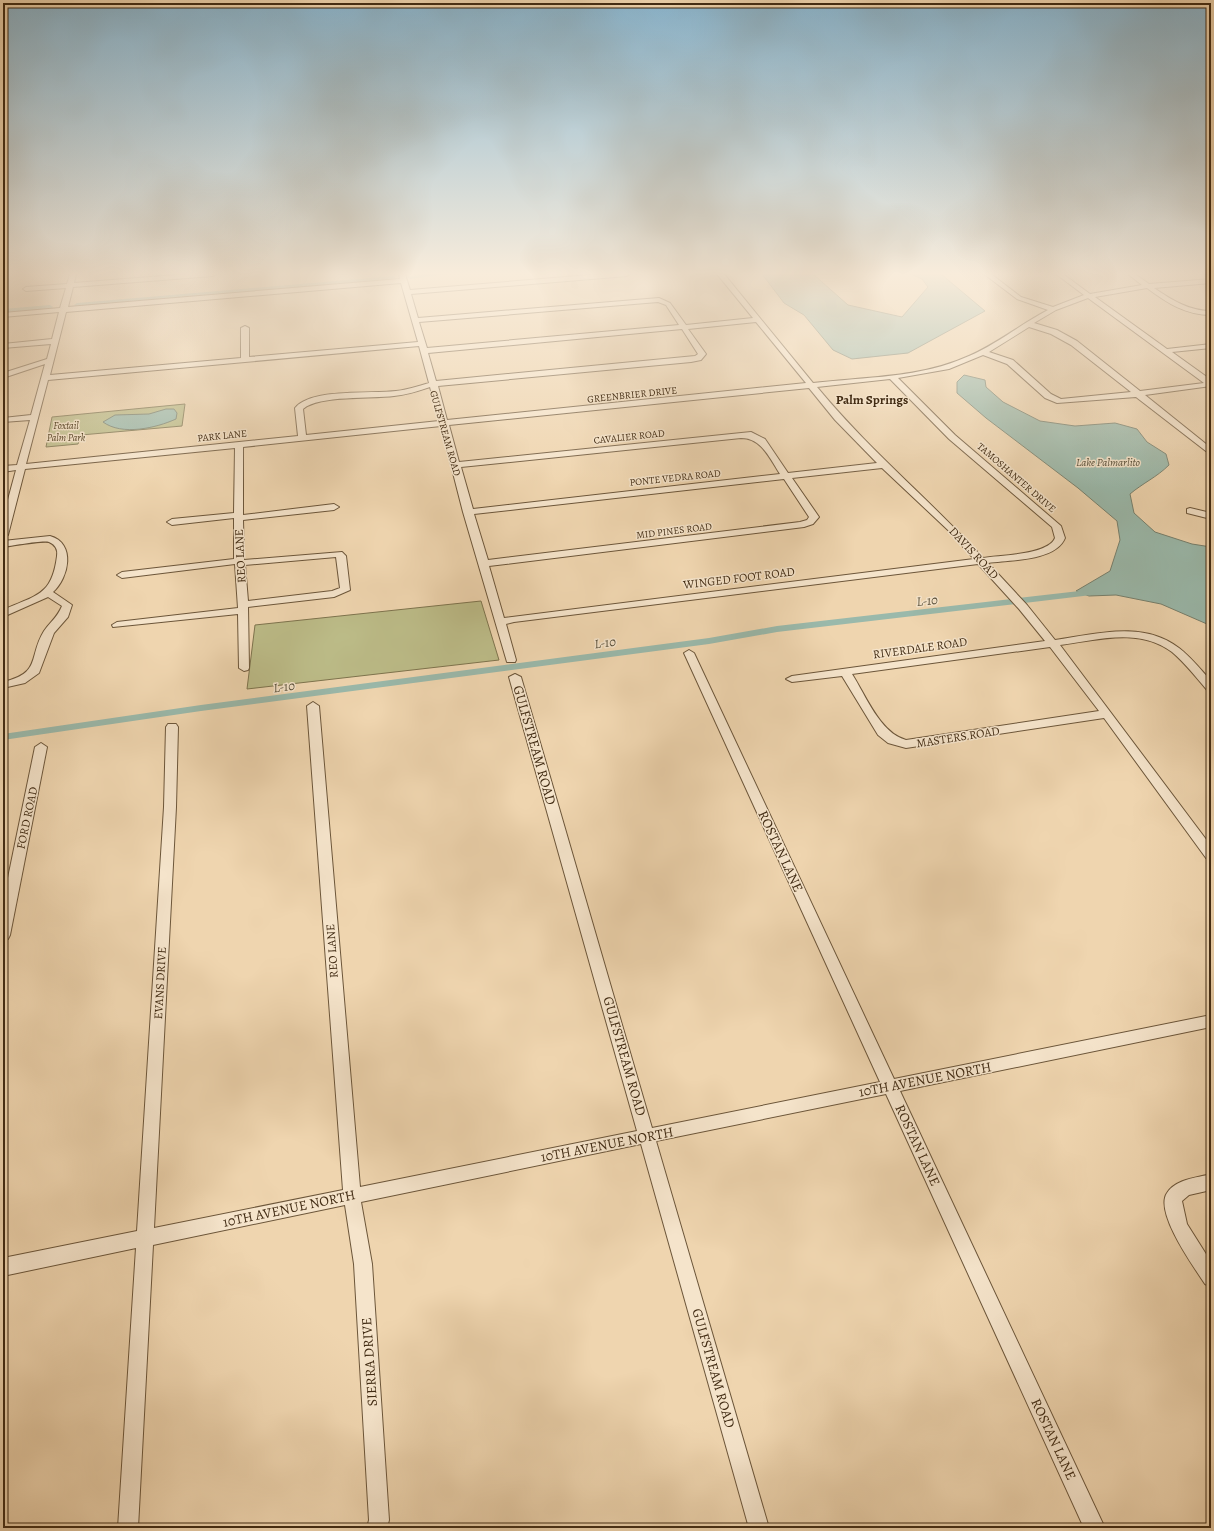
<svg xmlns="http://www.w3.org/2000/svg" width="1214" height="1531" font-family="Alegreya,serif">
<rect width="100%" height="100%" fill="#efd5af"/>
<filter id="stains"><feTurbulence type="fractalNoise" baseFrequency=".005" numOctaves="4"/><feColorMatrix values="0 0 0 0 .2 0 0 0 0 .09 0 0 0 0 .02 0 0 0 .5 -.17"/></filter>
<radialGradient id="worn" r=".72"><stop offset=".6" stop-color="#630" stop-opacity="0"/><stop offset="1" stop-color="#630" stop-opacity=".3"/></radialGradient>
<g fill="#bcbc88" stroke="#7e744e">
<path d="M185,404L182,426L81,435L78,444L46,447L52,417Z"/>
<path d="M481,601L499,660L247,689L255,625Z"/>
</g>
<g fill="#9ab9ab" stroke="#76806e">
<path d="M762,274H813L848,305L902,317L928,287L922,279L911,274H941L985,311L908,353L852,359L833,350L804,315L784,303Z"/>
<path d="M964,375L985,380L986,387L1003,402L1040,421L1075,426L1115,423L1137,429L1147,442L1166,454L1169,465C1157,477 1143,483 1130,494L1134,513L1155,532L1192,544L1211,547V628L1207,624L1161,604L1116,595L1089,596L1076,591L1110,571L1120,540L1117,521L1078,488L986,418L957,393V382Z"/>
<path d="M166,409H174L177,413L176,419C156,428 122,436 103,422L115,415L149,414Z"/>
</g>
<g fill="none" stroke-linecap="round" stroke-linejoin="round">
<g fill="#9ab9ab" fill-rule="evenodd">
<path d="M425,274H447L410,279L407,277Z"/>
<path d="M393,276L395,277V279L77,307L74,305L77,303Z"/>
<path d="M50,305L53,307L52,308L3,313V309Z"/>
<path d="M1097,589L1101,592L1100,594L777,632L709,644L201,711L3,740V734L201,705L709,638L777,626Z"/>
</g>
<defs>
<g id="minor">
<path d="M70,274H76L74,283L188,274H216L213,276L73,287L68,307L400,279L399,274H405L410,290L602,274H630L627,276L411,294L418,318L659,298L670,303L686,325L753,318L717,274H724L813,383C865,377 921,378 969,356C997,344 1021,324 1048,310L1017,299L984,274H991L1021,297L1053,307L1084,295L1056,274H1063L1090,294L1142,285L1128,274H1135L1149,284L1211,279V283L1154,288C1172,300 1189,311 1211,311V315C1186,315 1167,303 1147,288L1095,297L1167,349L1211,344V348L1172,352L1211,380V386L1145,395L1211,448V455L1136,397L1057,403L1045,398L1007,364L983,355L949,369L898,378L955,435L1061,526L1065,538C1056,561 1010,560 988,563L1027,605L1055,640C1096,634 1143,620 1179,648C1191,657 1201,670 1211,681V691L1207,690C1196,677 1185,663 1172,652C1139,627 1097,640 1060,645L1211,846V860L1206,858L1104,718L906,748L888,743L878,735L842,676L792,682L786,679L792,676L1045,641L1019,609L978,564L514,622L506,624L516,660L515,662H507L463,512L441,426L243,447V515L334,504L339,507L334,510L243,520L244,560L342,552L346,556L350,590L334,597L248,607L249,668L248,670L244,671L239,668L238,614L113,627L112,625L117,622L238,608L235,564L122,578L117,575L122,572L234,559V518L172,525L167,522L172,519L234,513L235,448L25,469L8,535L3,538V518L16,470L3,472V466L17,465L30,420L3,422V418L31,415L45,364L3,378V373L47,359L51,344L3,348V344L52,339L59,312L3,317V313L60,308L66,288L26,291L23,289L26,287L67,284ZM401,283L418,342L249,357V328L245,326L241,328V358L50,375L66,312ZM1088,298L1204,383L1140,391L1077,341L1057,330L1034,323L1056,310ZM658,302L666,305L679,325L427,348L419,322ZM756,322L806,383L447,420L438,386L691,362L701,360L706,354L688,329ZM1029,327L1051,334L1071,345L1131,392L1061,399L1051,394L1013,360L989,352ZM682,329L698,354L695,356L436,381L428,353ZM419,346L429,383C418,386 407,390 396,391C371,394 311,388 295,408L298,436L26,464L48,380ZM890,379L949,439L1052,527L1055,538C1048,555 1001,555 983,558C929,499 868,449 817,387ZM430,387L439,421L306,435L303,409C319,395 372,399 394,396C406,395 418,391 430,387ZM809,388L835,420L877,463L788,473L765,439L751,432L459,462L449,425ZM741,438C762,438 770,459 780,474L473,509L461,467ZM882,468L949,531L974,559L504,618L489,566L804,527L813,524L819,517L792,478ZM784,479L809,517L807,520L800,522L488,560L474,514ZM336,557L340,588L332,591L248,601L245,565ZM1050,647L1099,711L906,740C880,733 866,696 852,674Z"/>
<path d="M1190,508L1211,513V519L1187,513V509Z"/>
<path d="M50,536C76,543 69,578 53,592L72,605L68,617L54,633L39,673L25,683L3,688V682C42,673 28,657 44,631C51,621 57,618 62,606L48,597L3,617V610C36,595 52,596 57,556C58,550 56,545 49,542C42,540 12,546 3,547V541Z"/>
<path d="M689,650L694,653L894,1079L1211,1015V1027L900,1091L1105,1528H1084L886,1094L656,1141L769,1528H749L641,1144L361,1202L372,1264L389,1520L387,1528H367L369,1520L354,1264L345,1205L153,1245L138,1528H118L136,1248L3,1276V1258L137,1231L164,807L166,727L168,724H176L178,727L176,807L154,1228L343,1190L307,706L313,702L319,706L360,1187L637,1131L509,677L515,674L521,677L652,1128L880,1082L684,653Z"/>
<path d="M41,743L47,747L10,935L8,939L3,940V902L35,747Z"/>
<path d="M1211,1174V1190L1189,1195L1182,1201L1187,1224L1211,1262V1287L1205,1284C1194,1267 1154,1212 1167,1193C1176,1179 1196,1178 1211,1174Z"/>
</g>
</defs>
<use href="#minor" stroke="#6c563a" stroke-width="2"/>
<use href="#minor" fill="#f5e4cb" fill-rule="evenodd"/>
</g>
<linearGradient id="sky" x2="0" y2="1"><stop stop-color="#89b6d0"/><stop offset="0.56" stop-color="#f8ecdb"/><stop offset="1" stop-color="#f8ecdb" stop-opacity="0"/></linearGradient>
<rect width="1214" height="488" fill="url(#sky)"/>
<g text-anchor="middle" stroke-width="3" stroke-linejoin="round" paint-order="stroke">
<g font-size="10" fill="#412b13" stroke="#f5e4cb">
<text transform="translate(632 394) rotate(-6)" y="4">GREENBRIER DRIVE</text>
<text transform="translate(446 433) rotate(74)" y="4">GULFSTREAM ROAD</text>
<text transform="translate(222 435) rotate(-6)" y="4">PARK LANE</text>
<text transform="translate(629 436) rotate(-6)" y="4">CAVALIER ROAD</text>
<text transform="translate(675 477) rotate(-6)" y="4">PONTE VEDRA ROAD</text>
<text transform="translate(1017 477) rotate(41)" y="4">TAMOSHANTER DRIVE</text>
<text transform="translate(674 530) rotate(-7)" y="4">MID PINES ROAD</text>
</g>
<g font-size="10" font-style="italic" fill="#5a482a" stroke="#f5e4cb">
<text x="66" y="429">Foxtail<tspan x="66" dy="12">Palm Park</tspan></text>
</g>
<g font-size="11" font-style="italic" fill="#574e39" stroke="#f5e4cb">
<text x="1108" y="466">Lake Palmarlito</text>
</g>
<g font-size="12" fill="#412b13" stroke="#f5e4cb">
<text transform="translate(974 553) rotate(47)" y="4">DAVIS ROAD</text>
<text transform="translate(240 556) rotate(-93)" y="4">REO LANE</text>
<text transform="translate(739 578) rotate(-7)" y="4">WINGED FOOT ROAD</text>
<text transform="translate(920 648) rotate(-8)" y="4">RIVERDALE ROAD</text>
<text transform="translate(958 737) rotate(-9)" y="4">MASTERS ROAD</text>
<text transform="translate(27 818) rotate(-78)" y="4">FORD ROAD</text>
<text transform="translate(332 951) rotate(-94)" y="4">REO LANE</text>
<text transform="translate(160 983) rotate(-87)" y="4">EVANS DRIVE</text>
</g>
<g font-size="13" font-weight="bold" fill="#412b13" stroke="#f5e4cb">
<text x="872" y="404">Palm Springs</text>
</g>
<g font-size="13" font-style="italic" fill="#574e39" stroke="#f5e4cb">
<text transform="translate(927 600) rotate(-6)" y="5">L-10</text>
<text transform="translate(605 642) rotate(-8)" y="5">L-10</text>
<text transform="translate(284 686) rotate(-8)" y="5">L-10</text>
</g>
<g font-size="14" fill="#412b13" stroke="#f5e4cb">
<text transform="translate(535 745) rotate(74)" y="5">GULFSTREAM ROAD</text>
<text transform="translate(781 851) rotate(65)" y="5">ROSTAN LANE</text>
<text transform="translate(625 1056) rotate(74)" y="5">GULFSTREAM ROAD</text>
<text transform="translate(925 1079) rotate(-11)" y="5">10TH AVENUE NORTH</text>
<text transform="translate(607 1144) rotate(-11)" y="5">10TH AVENUE NORTH</text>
<text transform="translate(918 1145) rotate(65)" y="5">ROSTAN LANE</text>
<text transform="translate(289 1208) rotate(-12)" y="5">10TH AVENUE NORTH</text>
<text transform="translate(369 1362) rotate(-94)" y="5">SIERRA DRIVE</text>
<text transform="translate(714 1368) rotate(74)" y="5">GULFSTREAM ROAD</text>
<text transform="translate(1054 1439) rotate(65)" y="5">ROSTAN LANE</text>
</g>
</g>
<rect width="1214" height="1531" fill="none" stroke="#efd5af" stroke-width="16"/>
<rect x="4" y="4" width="1206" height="1523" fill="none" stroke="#412b13" stroke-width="2"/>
<rect x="8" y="8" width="1198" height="1515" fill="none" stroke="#412b13"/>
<rect width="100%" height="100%" filter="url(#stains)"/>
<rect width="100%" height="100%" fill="url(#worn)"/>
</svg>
